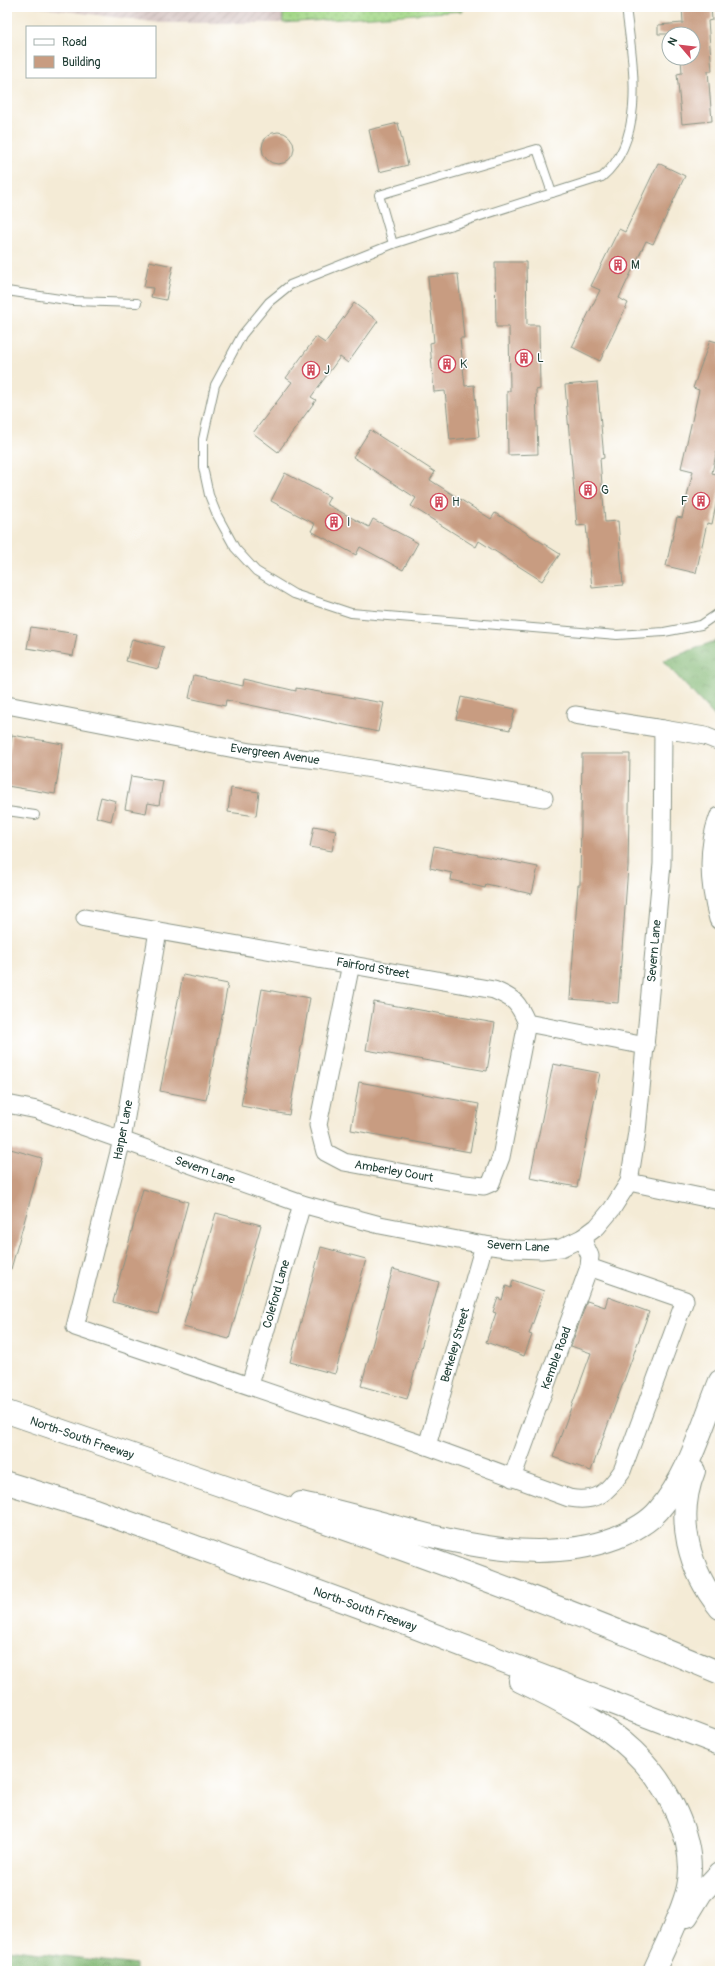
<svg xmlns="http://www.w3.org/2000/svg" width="727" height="1978" font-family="Pangolin,sans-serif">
<defs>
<pattern id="industrial-furrows" width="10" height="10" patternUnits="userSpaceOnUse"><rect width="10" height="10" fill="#d1c0bd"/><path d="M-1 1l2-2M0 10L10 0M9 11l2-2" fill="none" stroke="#a99d9a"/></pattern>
<pattern id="grass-dots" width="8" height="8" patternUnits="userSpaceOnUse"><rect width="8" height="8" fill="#a4d888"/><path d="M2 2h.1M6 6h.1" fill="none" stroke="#8dba76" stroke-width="1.8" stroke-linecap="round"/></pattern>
<pattern id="forest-crowns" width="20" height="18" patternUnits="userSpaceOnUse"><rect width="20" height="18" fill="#83b874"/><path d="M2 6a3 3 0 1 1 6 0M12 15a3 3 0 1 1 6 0" fill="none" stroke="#6b9760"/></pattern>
</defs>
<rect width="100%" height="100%" fill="#fff"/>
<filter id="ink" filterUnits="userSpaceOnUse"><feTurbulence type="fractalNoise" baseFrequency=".025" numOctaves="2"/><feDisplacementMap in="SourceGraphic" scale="8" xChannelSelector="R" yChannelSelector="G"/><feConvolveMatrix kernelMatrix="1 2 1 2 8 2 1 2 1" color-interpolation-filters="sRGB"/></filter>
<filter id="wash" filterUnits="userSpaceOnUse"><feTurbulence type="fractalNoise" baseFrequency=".012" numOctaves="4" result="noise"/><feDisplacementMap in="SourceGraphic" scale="16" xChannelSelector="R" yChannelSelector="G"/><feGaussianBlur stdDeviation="0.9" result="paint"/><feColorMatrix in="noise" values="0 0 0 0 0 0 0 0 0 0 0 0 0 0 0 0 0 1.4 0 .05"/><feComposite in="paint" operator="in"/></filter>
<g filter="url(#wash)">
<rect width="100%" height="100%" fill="#f4ebd6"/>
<path fill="url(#industrial-furrows)" d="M34,7H283V23H160Z"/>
<path fill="url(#grass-dots)" stroke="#628a5e" d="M283,7H465L462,11L283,23Z"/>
<g fill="url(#forest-crowns)" stroke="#517a54">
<path d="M720,639V722L663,661Z"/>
<path d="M7,1949L136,1965V1971H7Z"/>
</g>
<g id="blocks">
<g fill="#c89c81">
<path d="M682,7H711L712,20L708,21L712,71H708L712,121L682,124L677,74L682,73L681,58H693V34H658V25L683,23Z"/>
<path d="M398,123L408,165L379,172L369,130Z"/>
<circle cx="278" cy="148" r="16"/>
<path d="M658,163L685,176L653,244L646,241L619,298L628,303L600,361L572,347L600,290L591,286L619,229L625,232Z"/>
<path d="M149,261L173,266L166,300L151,297L153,288L144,287Z"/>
<path d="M495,262H526L527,325H539L540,389L536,390L538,454L508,455L507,391H510L509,327H496Z"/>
<path d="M458,274L464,338H460L465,386L474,385L479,437L450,440L445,391L434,392L430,343L434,342L428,277Z"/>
<path d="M354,303L378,321L348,363L340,357L311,397L316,400L278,452L253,433L292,382L286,378L316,337L325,343Z"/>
<path d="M710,340L720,343V436L712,473L720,475V485L712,524L707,523L696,573L666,566L677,517L682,518L693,471L681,468L699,390L693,388Z"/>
<path d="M597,382L604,458L600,459L605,522L618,521L623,585L592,588L586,525L577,526L565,385Z"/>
<path d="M370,430L435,472L430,480L491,519L495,513L560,554L542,581L479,541L476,547L411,506L416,498L353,457Z"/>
<path d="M285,473L330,497L326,504L369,527L373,519L418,543L403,570L360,547L356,555L311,531L315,524L271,501Z"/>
<path d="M31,627L77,634L73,656L27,648Z"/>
<path d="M132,639L164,647L158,669L126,661Z"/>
<path d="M194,675L243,686L244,679L296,691V688L384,703L378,732L226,700L225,706L189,698Z"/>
<path d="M461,697L515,709L510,730L456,719Z"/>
<path d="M12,735L63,744L55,794L7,786V766Z"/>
<path d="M582,754H630L628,867L618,1003L570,999L578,885H580Z"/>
<path d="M131,776L163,781L159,805L148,803L146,813L125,809Z"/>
<path d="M231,788L259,792L256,816L228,812Z"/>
<path d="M101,797L116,801L111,821L96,817Z"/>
<path d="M314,826L336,830L332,851L310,847Z"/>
<path d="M434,846L538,867L532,894L486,884L485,888L451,880L452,873L430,868Z"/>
<path d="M183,975L228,984L206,1100L160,1091Z"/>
<path d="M262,989L310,998L289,1115L241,1106Z"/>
<path d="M374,1002L495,1023L487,1071L366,1050Z"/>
<path d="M553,1064L600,1073L577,1187L530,1178Z"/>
<path d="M359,1082L479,1104L470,1152L351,1130Z"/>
<path d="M7,1148L42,1158L11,1269L7,1268Z"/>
<path d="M143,1189L188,1202L158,1314L113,1302Z"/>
<path d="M216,1213L261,1225L229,1339L183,1327Z"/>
<path d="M321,1247L366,1259L335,1374L290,1362Z"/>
<path d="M393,1269L439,1282L407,1399L361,1386Z"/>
<path d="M513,1280L544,1291L529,1334L532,1335L524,1356L486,1342L496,1313L493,1312L498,1298L502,1300L506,1286L511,1288Z"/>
<path d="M608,1297L649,1312L591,1471L553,1457L591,1353L571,1346L587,1301L605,1307Z"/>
</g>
</g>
</g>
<g filter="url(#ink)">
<use href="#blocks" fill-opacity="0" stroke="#8a9485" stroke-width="1"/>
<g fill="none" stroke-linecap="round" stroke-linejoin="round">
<defs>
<g id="service">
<path d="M626,7C632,59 648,138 602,177L393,244L290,285L269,302L242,335L215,385L203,439V467L209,495L217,515L235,548L256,571L294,594L351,613L617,635L664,632L701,625L720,612"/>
<path d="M393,244L379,195L537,149L552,193"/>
<path d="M7,291L73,301L137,303"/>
<path d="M7,811L35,815"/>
</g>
<g id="minor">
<path d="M7,705L250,752L318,760L544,798"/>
<path d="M575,715L663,729"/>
<path d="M85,918L494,990C515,999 518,1002 527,1023L646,1046"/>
<path d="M158,931L122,1140L75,1327L427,1446L569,1498C597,1503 607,1493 622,1471L685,1300L589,1267"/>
<path d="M351,964L318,1125L325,1152L344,1162L465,1184L484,1186L491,1183L501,1157L527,1023"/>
<path d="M7,1104L37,1110L302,1204L380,1225L484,1245L515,1249L541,1250L561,1248L582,1238L597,1227L612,1209L629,1182L637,1132L662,864L663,729L705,736L720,742"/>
<path d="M629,1182L720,1201"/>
<path d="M250,1385L302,1204"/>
<path d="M427,1446L484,1245"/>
<path d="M512,1478L589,1267L590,1256L582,1238"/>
</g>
<path id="tertiary" d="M720,818C708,850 711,886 720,919"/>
<g id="motorway">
<path d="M7,1412C246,1494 487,1574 720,1673"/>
<path d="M694,1471C675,1519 689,1570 720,1608"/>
<path d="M7,1483L95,1510L393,1619L720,1744"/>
<path d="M301,1503C400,1523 516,1575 615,1538C630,1532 647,1524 658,1511C689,1476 703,1423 720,1381"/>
<path d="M520,1681C558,1699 603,1722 633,1751C666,1782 698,1840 688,1887C682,1914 665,1946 654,1971"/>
<path d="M687,1916L701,1893L720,1873"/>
</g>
</defs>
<use href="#service" stroke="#8a9485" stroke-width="10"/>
<use href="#minor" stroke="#8a9485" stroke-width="19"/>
<use href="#tertiary" stroke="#8a9485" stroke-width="23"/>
<use href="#motorway" stroke="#8a9485" stroke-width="24"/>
<use href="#service" stroke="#fff" stroke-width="8"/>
<use href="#minor" stroke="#fff" stroke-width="17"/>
<use href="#tertiary" stroke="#fff" stroke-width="21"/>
<use href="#motorway" stroke="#fff" stroke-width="22"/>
</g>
</g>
<defs>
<symbol id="building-ring" viewBox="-11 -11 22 22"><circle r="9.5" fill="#fff" stroke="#d1495b" stroke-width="1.5"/><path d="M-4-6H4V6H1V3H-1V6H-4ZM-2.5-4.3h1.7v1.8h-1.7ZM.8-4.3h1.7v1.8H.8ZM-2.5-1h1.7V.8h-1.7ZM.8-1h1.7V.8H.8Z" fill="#d1495b"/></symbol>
</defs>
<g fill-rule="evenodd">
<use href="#building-ring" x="608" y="255" width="20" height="20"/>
<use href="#building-ring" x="514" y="348" width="20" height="20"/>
<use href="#building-ring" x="437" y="354" width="20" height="20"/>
<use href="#building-ring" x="301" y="360" width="20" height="20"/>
<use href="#building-ring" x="578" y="480" width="20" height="20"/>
<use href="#building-ring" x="691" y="491" width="20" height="20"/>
<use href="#building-ring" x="429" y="492" width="20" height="20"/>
<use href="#building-ring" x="324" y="512" width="20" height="20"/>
</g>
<g text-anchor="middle" stroke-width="3" stroke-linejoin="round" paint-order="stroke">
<g font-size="12" fill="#1f3d34" stroke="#fff" text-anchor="start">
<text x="631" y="269">M</text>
<text x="537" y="362">L</text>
<text x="460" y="368">K</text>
<text x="324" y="374">J</text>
<text x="601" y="494">G</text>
<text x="688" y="505" text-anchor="end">F</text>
<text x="452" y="506">H</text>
<text x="347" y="526">I</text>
</g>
<g font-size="12" fill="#1f3d34" stroke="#fff">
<text transform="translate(275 754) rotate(8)" y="4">Evergreen Avenue</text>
<text transform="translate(654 951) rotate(-85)" y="4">Severn Lane</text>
<text transform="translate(373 968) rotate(10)" y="4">Fairford Street</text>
<text transform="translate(123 1130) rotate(-79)" y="4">Harper Lane</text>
<text transform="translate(205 1170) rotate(19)" y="4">Severn Lane</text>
<text transform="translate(394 1171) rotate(10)" y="4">Amberley Court</text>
<text transform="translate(518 1246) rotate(3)" y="4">Severn Lane</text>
<text transform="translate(276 1294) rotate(-74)" y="4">Coleford Lane</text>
<text transform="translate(455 1345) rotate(-74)" y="4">Berkeley Street</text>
<text transform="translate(556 1358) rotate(-70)" y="4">Kemble Road</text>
<text transform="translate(82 1438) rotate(19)" y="4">North-South Freeway</text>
<text transform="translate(365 1609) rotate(20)" y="4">North-South Freeway</text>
</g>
</g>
<rect width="727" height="1978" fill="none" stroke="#fff" stroke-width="24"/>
<rect x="26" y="26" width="130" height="52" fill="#ffffff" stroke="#a5b1ae"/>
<rect x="34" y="39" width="20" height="6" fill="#ffffff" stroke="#a5b1ae"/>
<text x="62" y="46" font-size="12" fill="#1f3d34">Road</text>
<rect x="34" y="56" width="20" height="12" fill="#c89c81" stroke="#a5b1ae"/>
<text x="62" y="66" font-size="12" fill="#1f3d34">Building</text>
<g transform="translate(681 46) rotate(298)"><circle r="19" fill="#ffffff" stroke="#a5b1ae"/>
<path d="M0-3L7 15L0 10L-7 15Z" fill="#d1495b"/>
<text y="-6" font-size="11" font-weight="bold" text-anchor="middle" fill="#1f3d34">N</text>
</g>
</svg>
